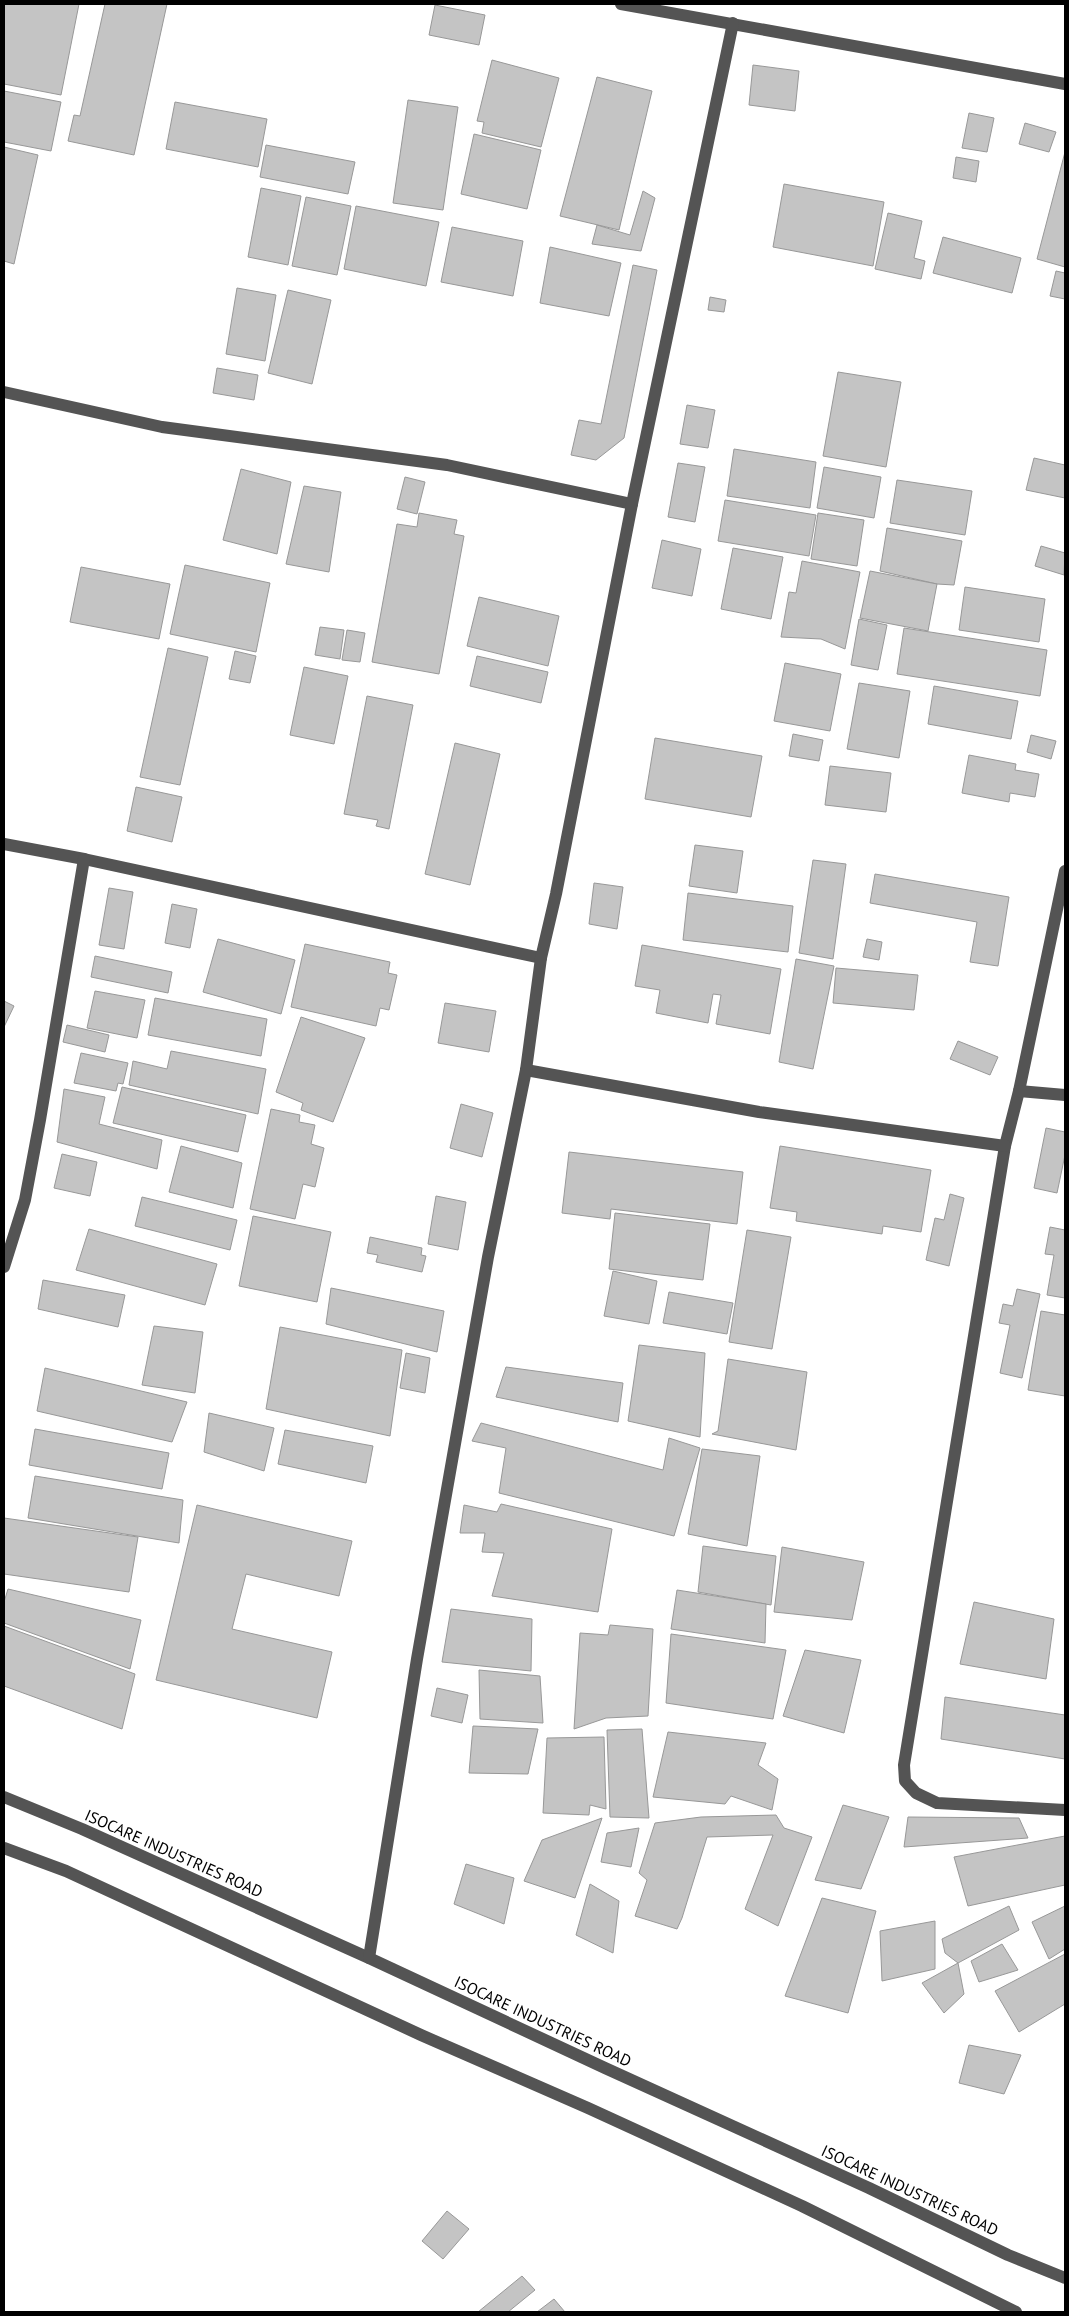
<svg xmlns="http://www.w3.org/2000/svg" width="1069" height="2316" font-family="'PT Sans',sans-serif">
<rect width="100%" height="100%" fill="#fff"/>
<g fill="#c4c4c4" stroke="#989898">
<path d="M4,4H79L61,95L4,84Z"/>
<path d="M105,4H167L134,155L68,141L74,115L80,116Z"/>
<path d="M435,5L485,15L479,45L429,35Z"/>
<path d="M492,60L559,78L541,147L482,133L484,122L477,121Z"/>
<path d="M753,65L799,71L795,111L749,105Z"/>
<path d="M597,77L652,91L619,230L560,216Z"/>
<path d="M4,91L61,102L51,151L4,142Z"/>
<path d="M408,100L458,107L443,210L393,203Z"/>
<path d="M175,102L267,119L258,167L166,149Z"/>
<path d="M969,113L994,118L987,152L962,148Z"/>
<path d="M1025,123L1056,132L1049,152L1019,144Z"/>
<path d="M474,134L541,150L527,209L461,194Z"/>
<path d="M266,145L355,162L348,194L260,177Z"/>
<path d="M4,147L38,155L14,264L4,261Z"/>
<path d="M1065,152V267L1037,259Z"/>
<path d="M956,157L979,161L976,182L953,178Z"/>
<path d="M784,184L884,202L873,266L773,247Z"/>
<path d="M261,188L301,196L288,265L248,257Z"/>
<path d="M643,191L655,198L641,251L592,244L597,225L630,235Z"/>
<path d="M306,197L351,206L337,275L292,266Z"/>
<path d="M356,206L439,222L426,286L344,269Z"/>
<path d="M888,213L922,221L914,258L925,261L921,279L875,269Z"/>
<path d="M452,227L523,241L513,296L441,282Z"/>
<path d="M943,237L1021,258L1012,293L933,273Z"/>
<path d="M550,247L621,263L609,316L540,303Z"/>
<path d="M633,265L657,270L624,438L596,460L571,455L579,420L601,424Z"/>
<path d="M1056,271L1065,273V299L1050,296Z"/>
<path d="M237,288L276,295L265,361L226,354Z"/>
<path d="M288,290L331,300L312,384L268,373Z"/>
<path d="M710,297L726,300L724,312L708,310Z"/>
<path d="M217,368L258,375L254,400L213,393Z"/>
<path d="M838,372L901,382L886,467L823,456Z"/>
<path d="M687,405L715,410L708,448L680,444Z"/>
<path d="M734,449L816,462L810,508L727,496Z"/>
<path d="M1034,458L1065,465V498L1026,490Z"/>
<path d="M678,463L705,467L695,522L668,517Z"/>
<path d="M824,467L881,477L874,518L817,508Z"/>
<path d="M241,469L291,482L277,554L223,540Z"/>
<path d="M405,477L425,482L417,514L397,509Z"/>
<path d="M897,480L972,491L965,535L890,523Z"/>
<path d="M304,486L341,492L329,572L286,564Z"/>
<path d="M725,500L816,515L809,556L718,541Z"/>
<path d="M419,513L457,520L454,534L464,536L439,674L372,662L397,524L417,527Z"/>
<path d="M818,513L864,520L857,566L811,559Z"/>
<path d="M887,528L962,541L954,585L937,584L880,571Z"/>
<path d="M662,540L701,549L692,596L652,588Z"/>
<path d="M1041,546L1065,553L1064,575L1035,566Z"/>
<path d="M733,548L783,557L771,619L721,609Z"/>
<path d="M802,561L860,572L845,649L821,639L781,637L789,592L796,593Z"/>
<path d="M185,565L270,583L256,652L170,634Z"/>
<path d="M81,567L170,584L159,639L70,622Z"/>
<path d="M870,571L937,584L928,631L860,618Z"/>
<path d="M965,587L1045,599L1039,642L959,630Z"/>
<path d="M479,597L559,616L548,666L467,646Z"/>
<path d="M859,619L887,625L878,670L851,665Z"/>
<path d="M320,627L344,630L340,659L315,655Z"/>
<path d="M904,628L1047,650L1040,696L897,674Z"/>
<path d="M347,630L365,633L360,662L342,660Z"/>
<path d="M168,648L208,657L180,785L140,777Z"/>
<path d="M235,651L256,656L250,683L229,679Z"/>
<path d="M477,656L548,672L541,703L470,686Z"/>
<path d="M785,663L841,674L830,731L774,721Z"/>
<path d="M304,667L348,676L334,744L290,735Z"/>
<path d="M859,683L910,691L899,758L847,749Z"/>
<path d="M934,686L1018,701L1011,739L928,724Z"/>
<path d="M367,696L413,705L389,829L376,826L378,820L344,814Z"/>
<path d="M793,734L823,740L819,761L789,756Z"/>
<path d="M1031,735L1056,741L1051,759L1027,752Z"/>
<path d="M655,738L762,756L751,817L645,799Z"/>
<path d="M455,743L500,754L470,885L425,874Z"/>
<path d="M969,755L1016,764L1015,770L1039,774L1035,797L1010,793L1009,802L962,793Z"/>
<path d="M830,766L891,773L886,812L825,805Z"/>
<path d="M136,787L182,797L172,842L127,831Z"/>
<path d="M695,845L743,851L737,893L689,886Z"/>
<path d="M813,860L846,864L833,959L799,953Z"/>
<path d="M875,874L1009,897L998,966L970,962L977,922L870,903Z"/>
<path d="M594,883L623,887L617,929L589,924Z"/>
<path d="M109,888L133,892L124,949L99,945Z"/>
<path d="M688,893L793,906L788,952L683,940Z"/>
<path d="M172,904L197,909L190,948L165,943Z"/>
<path d="M218,939L295,960L281,1014L203,992Z"/>
<path d="M867,939L882,942L879,960L863,957Z"/>
<path d="M305,944L390,962L388,973L397,975L389,1010L380,1008L376,1026L291,1007Z"/>
<path d="M642,945L781,969L770,1034L716,1024L721,995L713,994L708,1023L656,1013L660,990L635,986Z"/>
<path d="M95,956L172,972L168,993L91,977Z"/>
<path d="M796,959L834,966L813,1069L779,1062Z"/>
<path d="M836,968L918,975L914,1010L833,1003Z"/>
<path d="M95,991L145,1000L137,1038L87,1028Z"/>
<path d="M155,998L267,1019L261,1056L148,1035Z"/>
<path d="M4,1001L14,1006L4,1027Z"/>
<path d="M445,1003L496,1011L489,1052L438,1043Z"/>
<path d="M301,1017L365,1038L333,1122L301,1110L303,1103L276,1092Z"/>
<path d="M67,1025L109,1035L105,1052L63,1042Z"/>
<path d="M958,1041L998,1057L990,1075L950,1059Z"/>
<path d="M171,1051L266,1069L258,1114L129,1085L133,1061L167,1069Z"/>
<path d="M81,1053L128,1063L123,1084L118,1083L116,1091L74,1083Z"/>
<path d="M122,1087L246,1115L238,1152L113,1123Z"/>
<path d="M64,1089L105,1097L99,1124L162,1140L157,1169L57,1142Z"/>
<path d="M461,1104L493,1113L482,1157L450,1148Z"/>
<path d="M271,1109L300,1115L299,1122L315,1125L311,1144L324,1148L315,1187L303,1184L295,1219L250,1209Z"/>
<path d="M1046,1128L1065,1132V1155L1057,1193L1034,1188Z"/>
<path d="M181,1146L242,1163L233,1208L169,1192Z"/>
<path d="M780,1146L931,1170L921,1232L883,1226L882,1234L796,1221L797,1212L770,1208Z"/>
<path d="M569,1152L743,1172L737,1224L611,1209L610,1219L562,1213Z"/>
<path d="M62,1154L97,1162L90,1196L54,1188Z"/>
<path d="M950,1194L964,1198L949,1266L926,1260L935,1218L944,1220Z"/>
<path d="M436,1196L466,1202L458,1250L428,1244Z"/>
<path d="M142,1197L237,1220L230,1250L135,1226Z"/>
<path d="M615,1213L710,1224L703,1280L609,1269Z"/>
<path d="M253,1216L331,1232L317,1302L239,1286Z"/>
<path d="M1050,1227L1065,1230V1298L1047,1295L1054,1255L1045,1254Z"/>
<path d="M89,1229L217,1264L205,1305L76,1270Z"/>
<path d="M747,1230L791,1237L772,1349L729,1342Z"/>
<path d="M370,1237L422,1248L421,1255L426,1256L422,1272L376,1262L378,1255L367,1253Z"/>
<path d="M613,1271L657,1281L649,1324L604,1316Z"/>
<path d="M43,1280L125,1295L118,1327L38,1309Z"/>
<path d="M331,1288L444,1311L437,1352L326,1324Z"/>
<path d="M1017,1289L1040,1294L1022,1378L1000,1373L1010,1325L999,1323L1003,1304L1013,1306Z"/>
<path d="M669,1292L733,1303L727,1334L663,1323Z"/>
<path d="M1041,1311L1065,1315V1396L1028,1390Z"/>
<path d="M154,1326L203,1332L195,1393L142,1385Z"/>
<path d="M280,1327L402,1350L390,1436L266,1409Z"/>
<path d="M639,1345L705,1353L700,1437L628,1421Z"/>
<path d="M406,1353L430,1358L425,1393L400,1388Z"/>
<path d="M728,1359L807,1372L796,1450L712,1434L718,1431Z"/>
<path d="M506,1367L623,1383L618,1422L496,1397Z"/>
<path d="M45,1368L187,1402L172,1442L37,1411Z"/>
<path d="M209,1413L274,1428L264,1471L204,1452Z"/>
<path d="M481,1423L663,1470L669,1438L700,1448L674,1536L499,1493L506,1448L472,1441Z"/>
<path d="M35,1429L169,1453L162,1489L29,1465Z"/>
<path d="M285,1430L373,1446L366,1483L278,1464Z"/>
<path d="M702,1449L760,1456L747,1546L688,1534Z"/>
<path d="M35,1476L183,1500L179,1543L28,1518Z"/>
<path d="M501,1504L612,1529L598,1612L492,1596L504,1553L482,1552L485,1533H460L464,1505L497,1512Z"/>
<path d="M197,1505L352,1541L339,1596L246,1574L232,1629L332,1652L317,1718L156,1680Z"/>
<path d="M4,1518L138,1537L129,1592L4,1574Z"/>
<path d="M703,1546L776,1556L771,1605L698,1592Z"/>
<path d="M782,1547L864,1562L852,1620L774,1612Z"/>
<path d="M8,1589L141,1620L130,1669L4,1623V1602Z"/>
<path d="M677,1590L766,1604L765,1643L671,1629Z"/>
<path d="M974,1602L1054,1619L1046,1679L960,1664Z"/>
<path d="M451,1609L532,1619L531,1671L442,1662Z"/>
<path d="M610,1625L653,1629L648,1716L606,1718L574,1729L580,1633L608,1635Z"/>
<path d="M4,1626L135,1674L122,1729L4,1686Z"/>
<path d="M671,1634L786,1650L773,1719L666,1703Z"/>
<path d="M805,1650L861,1660L844,1733L783,1716Z"/>
<path d="M479,1670L540,1676L543,1723L480,1719Z"/>
<path d="M437,1688L468,1695L462,1723L431,1716Z"/>
<path d="M945,1697L1065,1715V1759L941,1739Z"/>
<path d="M473,1726L538,1729L528,1774L469,1773Z"/>
<path d="M642,1729L649,1818L610,1817L607,1730Z"/>
<path d="M668,1732L766,1743L758,1765L778,1779L772,1810L731,1796L725,1804L653,1797Z"/>
<path d="M604,1737L606,1809L590,1805L589,1815L543,1813L547,1738Z"/>
<path d="M843,1805L889,1817L861,1889L815,1880Z"/>
<path d="M776,1815L784,1828L812,1837L778,1926L745,1909L773,1835L707,1837L682,1918L677,1929L635,1916L647,1880L639,1873L655,1823L701,1817Z"/>
<path d="M908,1817L1019,1818L1028,1838L904,1847Z"/>
<path d="M602,1818L575,1898L524,1881L542,1840Z"/>
<path d="M639,1828L631,1867L601,1862L607,1833Z"/>
<path d="M1065,1836V1885L968,1906L954,1857Z"/>
<path d="M466,1864L514,1878L504,1924L454,1904Z"/>
<path d="M590,1884L619,1901L613,1953L576,1935Z"/>
<path d="M822,1898L876,1911L848,2013L785,1996Z"/>
<path d="M1009,1906L1019,1930L958,1963L945,1953L942,1939Z"/>
<path d="M1065,1906V1949L1049,1959L1032,1922Z"/>
<path d="M935,1921V1969L882,1981L880,1931Z"/>
<path d="M1002,1944L1018,1970L979,1982L971,1961Z"/>
<path d="M1065,1954V2004L1019,2032L995,1991Z"/>
<path d="M958,1963L964,1994L944,2013L922,1983Z"/>
<path d="M969,2045L1021,2055L1004,2094L959,2083Z"/>
<path d="M447,2211L469,2229L443,2259L422,2241Z"/>
<path d="M522,2276L535,2290L508,2312H478Z"/>
<path d="M554,2299L565,2312H537Z"/>
</g>
<g fill="none" stroke-linecap="round" stroke-linejoin="round">
<g stroke="#545454" stroke-width="12">
<path d="M621,4L1065,84"/>
<path d="M4,392L162,427L447,465L632,504"/>
<path d="M4,844L84,859L541,958"/>
<path d="M1065,871L1019,1091L1005,1146L904,1765L905,1781L916,1793L937,1803L1065,1810"/>
<path d="M526,1070L759,1112L1005,1146"/>
<path d="M1019,1091L1065,1095"/>
<path d="M4,1267L25,1200L40,1120L84,859"/>
<path d="M4,1797L82,1829L369,1958L605,2068L869,2188L1008,2255L1065,2278"/>
<path d="M4,1848L66,1871L421,2035L588,2108L802,2206L1016,2312"/>
<path d="M369,1958L417,1659L488,1257L526,1070L541,958L556,894L632,504L733,23"/>
</g>
</g>
<g text-anchor="middle" stroke-width="4" stroke-linejoin="round" paint-order="stroke">
<g font-size="16" fill="#000" stroke="#fff">
<text transform="translate(174 1853) rotate(24)" y="6">ISOCARE INDUSTRIES ROAD</text>
<text transform="translate(543 2021) rotate(25)" y="6">ISOCARE INDUSTRIES ROAD</text>
<text transform="translate(910 2190) rotate(25)" y="6">ISOCARE INDUSTRIES ROAD</text>
</g>
</g>
<rect width="1069" height="2316" fill="none" stroke="#000000" stroke-width="10"/>
</svg>
